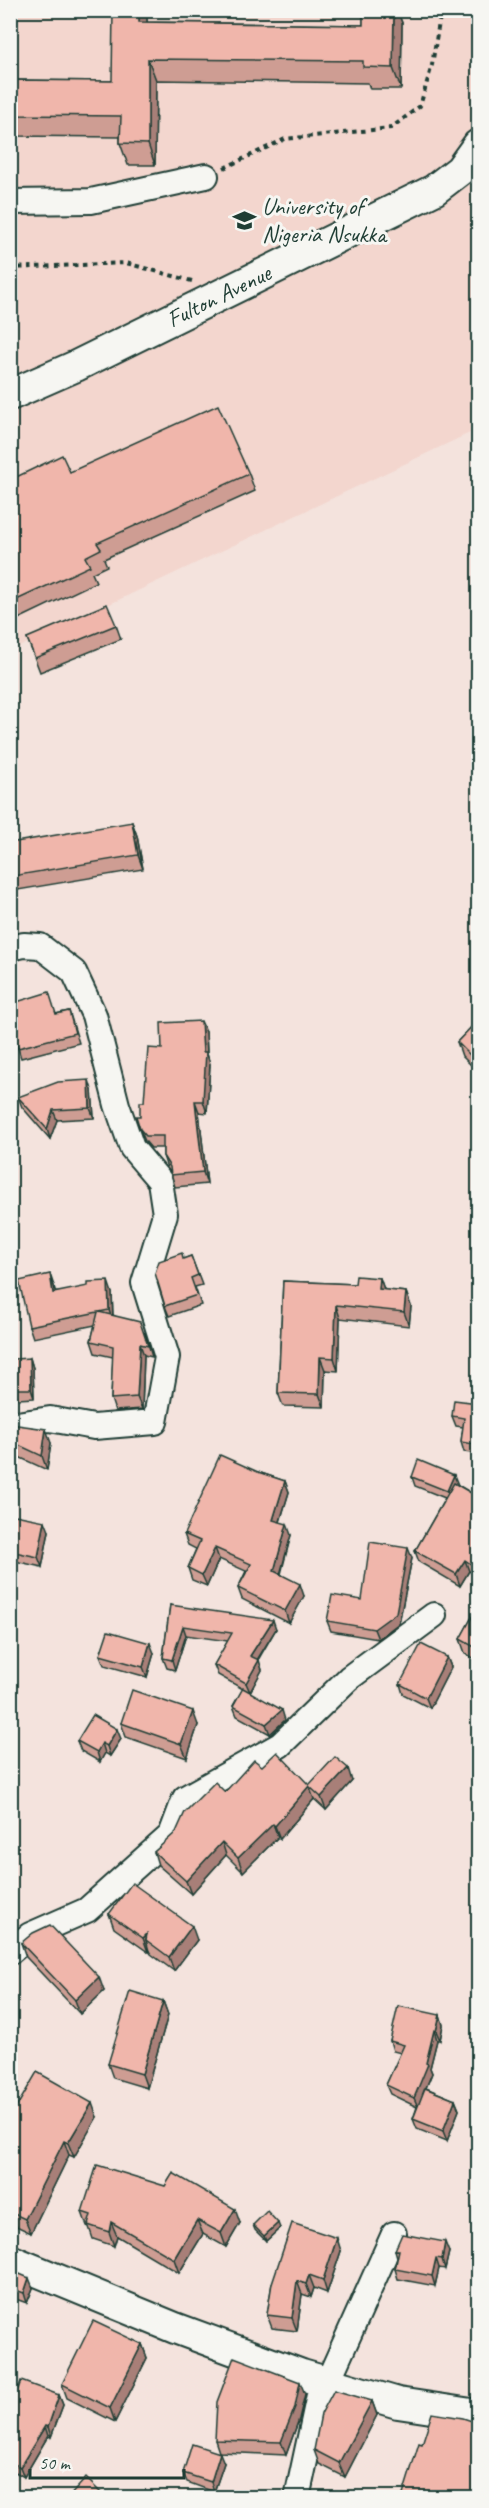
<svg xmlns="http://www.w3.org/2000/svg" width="489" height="2508" font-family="Caveat,sans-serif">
<rect width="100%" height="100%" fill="#f4e3dd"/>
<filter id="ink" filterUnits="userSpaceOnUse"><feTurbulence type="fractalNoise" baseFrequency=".0167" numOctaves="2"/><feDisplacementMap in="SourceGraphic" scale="12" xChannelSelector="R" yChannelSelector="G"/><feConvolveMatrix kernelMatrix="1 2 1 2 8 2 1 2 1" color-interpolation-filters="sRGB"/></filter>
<g filter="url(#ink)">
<path fill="#f3d6ce" d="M11,11H478V429L11,651Z"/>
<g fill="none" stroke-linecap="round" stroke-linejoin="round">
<defs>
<g id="minor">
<path d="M10,202L91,201L206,176"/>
<path d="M10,948L24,945L40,946L74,972L94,1015L117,1105L132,1148L160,1181L165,1214L144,1283L167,1357L155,1422L94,1427L50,1419L10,1425"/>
<path d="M10,1952L30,1935L87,1910L171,1835L185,1798L280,1745L349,1678L434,1615"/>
<path d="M297,2498L322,2381H328L394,2234"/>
</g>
<g id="tertiary">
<path id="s1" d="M10,395L76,366L434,190L460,170L478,145"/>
<path d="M10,2260L175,2328L302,2375L398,2403L478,2415"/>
</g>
</defs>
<use href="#minor" stroke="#1f3d34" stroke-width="28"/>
<use href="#tertiary" stroke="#1f3d34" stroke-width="34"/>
<g stroke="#1f3d34" stroke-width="4" stroke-dasharray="4.5 4.5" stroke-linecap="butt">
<path d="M224,168L285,139L391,128L420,106L432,65L441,10"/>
<path d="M10,268L126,263L192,281"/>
</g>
<use href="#minor" stroke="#f6f6f2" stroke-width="24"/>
<use href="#tertiary" stroke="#f6f6f2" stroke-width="30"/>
</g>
<g fill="#ce9d93" stroke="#1f3d34" stroke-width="1.5">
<path d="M363,10H397L402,23L401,89H370L368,83L156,80L155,165H128L120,143V137L10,136V80L112,81L147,15V22L363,25Z"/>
<path d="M70,472L249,474L255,491L104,559L107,566L92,573L96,582L10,623V480Z"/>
<path d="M116,625L121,639L40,672L27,638Z"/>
<path d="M132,822L137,836L143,869L18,890L13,876Z"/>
<path d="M10,1004L56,1014L69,1011L79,1043L21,1058L13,1032L10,1033Z"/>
<path d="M478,1020V1072L462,1056L457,1042Z"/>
<path d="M206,1032L207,1054L210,1064L207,1113L199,1112L207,1184L175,1187L171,1173L167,1168L163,1156V1148H151L145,1141L140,1129V1116L162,1049Z"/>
<path d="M92,1090L94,1118L57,1120L50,1139L22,1107L18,1097Z"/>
<path d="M191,1256L202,1285L195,1287L201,1305L169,1316L165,1306L183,1259Z"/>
<path d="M380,1278L384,1290L406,1292L411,1306L409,1326L340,1318L338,1371L325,1370L324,1407L283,1406L278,1393L283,1281L355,1284Z"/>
<path d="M54,1286L55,1292L112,1293L113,1315L145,1333L152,1357L144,1355L142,1409L115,1411L111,1399L113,1357L95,1353L91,1341L95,1325L33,1338L29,1326Z"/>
<path d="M30,1358L33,1368L34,1398L18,1399L15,1389Z"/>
<path d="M478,1403V1454L464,1452L461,1442L463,1427L456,1426L452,1416Z"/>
<path d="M10,1424L51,1443L47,1470L10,1453Z"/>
<path d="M258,1472L285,1481L289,1492L280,1522L291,1535L281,1574L304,1596L289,1623L242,1599L238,1588L246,1571L219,1559L207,1586L192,1580L188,1568L196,1549L188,1545L184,1534Z"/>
<path d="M412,1477L458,1485L478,1497V1577L469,1571L460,1586L419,1562L415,1551L445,1498L415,1486Z"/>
<path d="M10,1514L49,1531L42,1567L10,1560Z"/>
<path d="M412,1558L399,1623L378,1639L331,1631L327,1621L362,1600Z"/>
<path d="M170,1605L276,1629L258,1660L262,1670L250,1692L285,1720L270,1734L237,1716L233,1706L243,1689L218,1675L214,1665L228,1641L186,1635L175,1670L167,1668L163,1658Z"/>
<path d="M478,1606V1661L465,1653L460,1639Z"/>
<path d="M154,1653L147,1677L104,1665L100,1655Z"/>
<path d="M447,1657L451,1667L430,1708L403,1694L400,1684Z"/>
<path d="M121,1723L198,1725L187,1758L126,1737Z"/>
<path d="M121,1739L110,1756L105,1753L100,1762L81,1751L77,1741Z"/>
<path d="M262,1766L309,1785L352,1781L326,1810L314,1799L280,1839L278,1837L243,1872L226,1855L191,1894L158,1865L154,1852L225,1792Z"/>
<path d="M109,1914L197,1940L174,1971L151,1954L149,1951L148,1952L114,1928Z"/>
<path d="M21,1943L104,1991L80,2014L26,1957Z"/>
<path d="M163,2001L168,2015L147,2088L113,2078L108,2064Z"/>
<path d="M440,2015L443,2025L440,2040H437L430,2068L432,2073L426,2088L455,2100L459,2110L447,2141L417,2129L413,2119L417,2107L390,2094L386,2085L401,2053L393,2051L390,2041Z"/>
<path d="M97,2117L74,2157L69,2155L31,2233L10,2223V2118Z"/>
<path d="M82,2212L240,2223L226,2247L203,2234L179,2273L117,2236L114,2246L93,2239L89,2227L87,2226Z"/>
<path d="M253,2225L280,2228L266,2241L255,2230Z"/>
<path d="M395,2250L449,2252L445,2269L439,2268L435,2286L398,2279L395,2269L397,2257Z"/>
<path d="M341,2251L327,2293L314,2288L311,2297L302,2294L297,2331L272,2328L267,2315L272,2283Z"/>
<path d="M10,2270L33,2288L27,2303L10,2297Z"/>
<path d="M142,2344L147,2358L115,2422L67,2398L62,2384Z"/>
<path d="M305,2394L299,2419L286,2455L219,2452L215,2440Z"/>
<path d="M59,2395L63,2405L51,2437L48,2436L24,2477L10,2469V2411Z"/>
<path d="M372,2401L377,2415L345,2477L319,2464L314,2450Z"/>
<path d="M224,2463L214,2492L187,2482L183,2473Z"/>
</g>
<g fill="#a87f78" stroke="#1f3d34" stroke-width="1.5">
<path d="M139,10H146L147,15V44L139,22Z"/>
<path d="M394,10H397L402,23L401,89L393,68Z"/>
<path d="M148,59L156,80L155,165L148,144Z"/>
<path d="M132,822L137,836L143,869L138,855Z"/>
<path d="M201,1021L206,1032L207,1054L210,1064L207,1113L203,1101V1052Z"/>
<path d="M89,1080L92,1090L94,1118L90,1108Z"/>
<path d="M195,1101L199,1112L207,1184L203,1172Z"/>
<path d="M53,1110L57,1120L50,1139L47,1129Z"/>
<path d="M50,1274L54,1286L58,1305L53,1293Z"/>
<path d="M380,1278L385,1292L379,1289Z"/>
<path d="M108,1281L112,1293L113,1322L109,1310Z"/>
<path d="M406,1292L411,1306L409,1326L404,1312Z"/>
<path d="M336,1305L340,1318L338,1371L334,1358Z"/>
<path d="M140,1344L144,1355L142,1409L137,1397Z"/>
<path d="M320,1357L325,1370L324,1407L319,1394Z"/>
<path d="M30,1358L33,1368L34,1398L31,1389Z"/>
<path d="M46,1429L51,1443L47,1470L42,1456Z"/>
<path d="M454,1475L458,1485L451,1501L447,1491Z"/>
<path d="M285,1481L289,1492L277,1531L273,1520Z"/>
<path d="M45,1521L49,1531L42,1567L38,1557Z"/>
<path d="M287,1524L291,1535L278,1582L274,1571Z"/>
<path d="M215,1548L219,1559L207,1586L202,1575Z"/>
<path d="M408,1548L412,1558L399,1623L378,1639L374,1629Z"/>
<path d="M465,1560L469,1571L460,1586L456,1574Z"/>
<path d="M300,1584L304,1596L289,1623L285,1611Z"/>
<path d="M273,1620L276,1629L254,1665L250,1656Z"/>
<path d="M183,1626L186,1635L175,1670L172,1660Z"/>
<path d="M150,1643L154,1653L147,1677L143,1667Z"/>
<path d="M447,1657L451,1667L430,1708L426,1698Z"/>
<path d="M259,1660L262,1670L250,1692L246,1683Z"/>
<path d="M282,1710L285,1720L270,1734L266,1724Z"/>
<path d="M193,1711L198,1725L187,1758L181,1744Z"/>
<path d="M117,1729L121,1739L110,1756L107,1746Z"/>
<path d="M102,1743L105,1753L100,1762L97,1752Z"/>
<path d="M348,1768L352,1781L326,1810L321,1797Z"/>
<path d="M309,1786L314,1799L280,1839L275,1826Z"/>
<path d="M273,1824L278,1837L243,1872L238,1858Z"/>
<path d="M222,1842L226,1855L191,1894L186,1881Z"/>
<path d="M192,1926L197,1940L174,1971L169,1957Z"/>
<path d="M147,1934L146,1940L149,1951L148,1952L143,1938Z"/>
<path d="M99,1977L104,1991L80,2014L75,2000Z"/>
<path d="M163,2001L168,2015L147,2088L142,2074Z"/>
<path d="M440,2015L443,2025L440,2040L436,2031Z"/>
<path d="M434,2030L437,2040L430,2068L432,2073L418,2107L414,2098L426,2063Z"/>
<path d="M455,2100L459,2110L447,2141L443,2131Z"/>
<path d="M92,2103L97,2117L74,2157L68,2143Z"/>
<path d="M64,2141L69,2155L31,2233L25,2219Z"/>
<path d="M235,2209L240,2223L226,2247L221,2233Z"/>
<path d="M197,2220L203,2234L179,2273L174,2259Z"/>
<path d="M111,2222L117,2236L114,2246L109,2232Z"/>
<path d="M278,2223L280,2228L266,2241L264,2236Z"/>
<path d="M337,2238L341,2251L327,2293L323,2280Z"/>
<path d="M445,2242L449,2252L445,2269L442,2259Z"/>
<path d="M436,2258L439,2268L435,2286L432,2276Z"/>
<path d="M309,2275L314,2288L311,2297L306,2284Z"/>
<path d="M29,2278L33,2288L27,2303L24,2293Z"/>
<path d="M297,2281L302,2294L297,2331L292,2318Z"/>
<path d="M142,2344L147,2358L115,2422L110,2408Z"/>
<path d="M300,2382L305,2394L299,2419L286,2455L281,2442Z"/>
<path d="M59,2395L63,2405L51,2437L48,2427Z"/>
<path d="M372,2401L377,2415L345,2477L339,2463Z"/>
<path d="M45,2426L48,2436L24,2477L20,2467Z"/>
<path d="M220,2453L224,2463L214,2492L211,2482Z"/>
</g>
<g fill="#f0b6ab" stroke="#1f3d34" stroke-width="1.5">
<path d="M113,10H139V22L363,25V10H394L393,68L363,67V61L148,59V144L120,143L121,116L10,115V80L112,81Z"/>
<path d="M218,405L249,474L97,543L101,549L85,557L90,566L10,603V480L62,455L70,472Z"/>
<path d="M107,604L116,625L35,658L27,638Z"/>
<path d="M132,822L138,855L13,876L10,864V843Z"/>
<path d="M49,992L56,1014L69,1011L75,1033L18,1048L10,1022V1004Z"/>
<path d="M478,1020V1063L457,1042Z"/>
<path d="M201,1021L203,1052H206L203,1101H195L203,1172L171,1175L170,1167L163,1156V1136H146L140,1129L136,1116H140V1102H144L148,1048L162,1049L161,1023Z"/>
<path d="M89,1080L90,1108L53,1110L47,1129L18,1097L58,1082Z"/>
<path d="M182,1253L183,1259L191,1256L198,1275L191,1278L197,1295L165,1306L155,1273L159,1261Z"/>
<path d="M50,1274L53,1293L88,1286V1282L108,1281L109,1310L99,1312L140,1322L148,1346L140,1344L137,1397L111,1399L113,1346L91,1341L98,1312L29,1326L19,1281Z"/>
<path d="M356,1276L380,1278L379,1289L406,1292L404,1312L336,1305L334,1358L320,1357L319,1394L278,1393L283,1281L355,1284Z"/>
<path d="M30,1358L31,1389H15L14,1359Z"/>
<path d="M454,1400L478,1403V1445L461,1442L464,1418L452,1416Z"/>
<path d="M10,1424L46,1429L42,1456L10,1441Z"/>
<path d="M220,1455L258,1472L285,1481L273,1520L287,1524L274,1571L300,1584L285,1611L238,1588L251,1564L215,1548L202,1575L188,1568L200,1541L184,1534Z"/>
<path d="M418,1460L454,1475L447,1491L412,1477Z"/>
<path d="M454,1483L478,1497V1569L465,1560L456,1574L415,1551Z"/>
<path d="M10,1514L45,1521L38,1557L10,1551Z"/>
<path d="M370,1542L408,1548L396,1613L374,1629L327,1621L332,1595L362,1600Z"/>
<path d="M170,1605L273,1620L250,1656L259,1660L246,1683L214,1665L232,1633L183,1626L172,1660L163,1658Z"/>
<path d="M478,1606V1649L460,1639Z"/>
<path d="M108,1631L150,1643L143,1667L100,1655Z"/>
<path d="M421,1644L447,1657L426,1698L400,1684Z"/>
<path d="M243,1688L282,1710L266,1724L233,1706Z"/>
<path d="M132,1690L193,1711L181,1744L121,1723Z"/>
<path d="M93,1715L117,1729L107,1746L102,1743L97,1752L77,1741Z"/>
<path d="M277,1752L309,1785L335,1757L348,1768L321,1797L309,1786L275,1826L273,1824L238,1858L222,1842L186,1881L154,1852L176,1832L185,1812L215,1782L225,1792L254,1760L262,1766Z"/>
<path d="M132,1883L192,1926L169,1957L146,1940L147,1934L143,1938L109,1914Z"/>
<path d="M50,1925L99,1977L75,2000L21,1943L33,1933Z"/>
<path d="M130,1991L163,2001L142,2074L108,2064Z"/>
<path d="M398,2006L440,2015L436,2031L434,2030L426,2063L428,2064L414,2098L386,2085L404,2045L390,2041Z"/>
<path d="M37,2072L92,2103L68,2143L64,2141L25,2219L10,2212V2118Z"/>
<path d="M425,2088L455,2100L443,2131L413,2119Z"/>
<path d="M97,2165L165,2186L173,2173L235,2209L221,2233L197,2220L174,2259L111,2222L109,2232L88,2225L91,2215L82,2212Z"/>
<path d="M267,2211L278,2223L264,2236L253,2225Z"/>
<path d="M292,2223L337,2238L323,2280L309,2275L306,2284L297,2281L292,2318L267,2315L272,2283Z"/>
<path d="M402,2234L445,2242L442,2259L436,2258L432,2276L395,2269L399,2250H395Z"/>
<path d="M10,2270L29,2278L24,2293L10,2288Z"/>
<path d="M93,2321L142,2344L110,2408L62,2384Z"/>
<path d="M234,2357L300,2382L295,2407L281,2442L215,2440L217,2402Z"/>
<path d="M21,2381L59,2395L48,2427L45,2426L20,2467L10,2462V2411Z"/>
<path d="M334,2390L372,2401L339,2463L314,2450L321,2414Z"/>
<path d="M432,2413L463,2418L478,2423V2498H402L419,2443L422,2444Z"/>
<path d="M192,2444L220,2453L211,2482L183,2473Z"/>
<path d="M86,2478L106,2498H68Z"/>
</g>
</g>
<defs>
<symbol id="university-bare" viewBox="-9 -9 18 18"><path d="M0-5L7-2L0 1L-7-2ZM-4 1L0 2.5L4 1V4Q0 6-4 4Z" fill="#1f3d34" stroke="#f6f6f2" stroke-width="2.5" paint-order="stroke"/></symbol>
</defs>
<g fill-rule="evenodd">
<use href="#university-bare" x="228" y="204" width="33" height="33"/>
</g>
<g text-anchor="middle" stroke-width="6" stroke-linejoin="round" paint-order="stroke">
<g font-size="24" fill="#1f3d34" stroke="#f6f6f2" text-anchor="start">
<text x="262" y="214">University of<tspan x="262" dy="28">Nigeria Nsukka</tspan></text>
</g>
<g font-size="24" fill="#1f3d34" stroke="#f6f6f2">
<text dy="8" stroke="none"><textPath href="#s1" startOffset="231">Fulton Avenue</textPath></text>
</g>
</g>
<rect width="489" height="2508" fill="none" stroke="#f6f6f2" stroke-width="36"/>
<rect x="18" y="18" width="453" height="2472" fill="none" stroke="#1f3d34" stroke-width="2" filter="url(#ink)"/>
<path d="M30 2469v9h154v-9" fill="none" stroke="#1f3d34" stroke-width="3"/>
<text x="39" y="2469" font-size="18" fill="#1f3d34" stroke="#f6f6f2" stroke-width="4.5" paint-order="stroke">50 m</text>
</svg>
